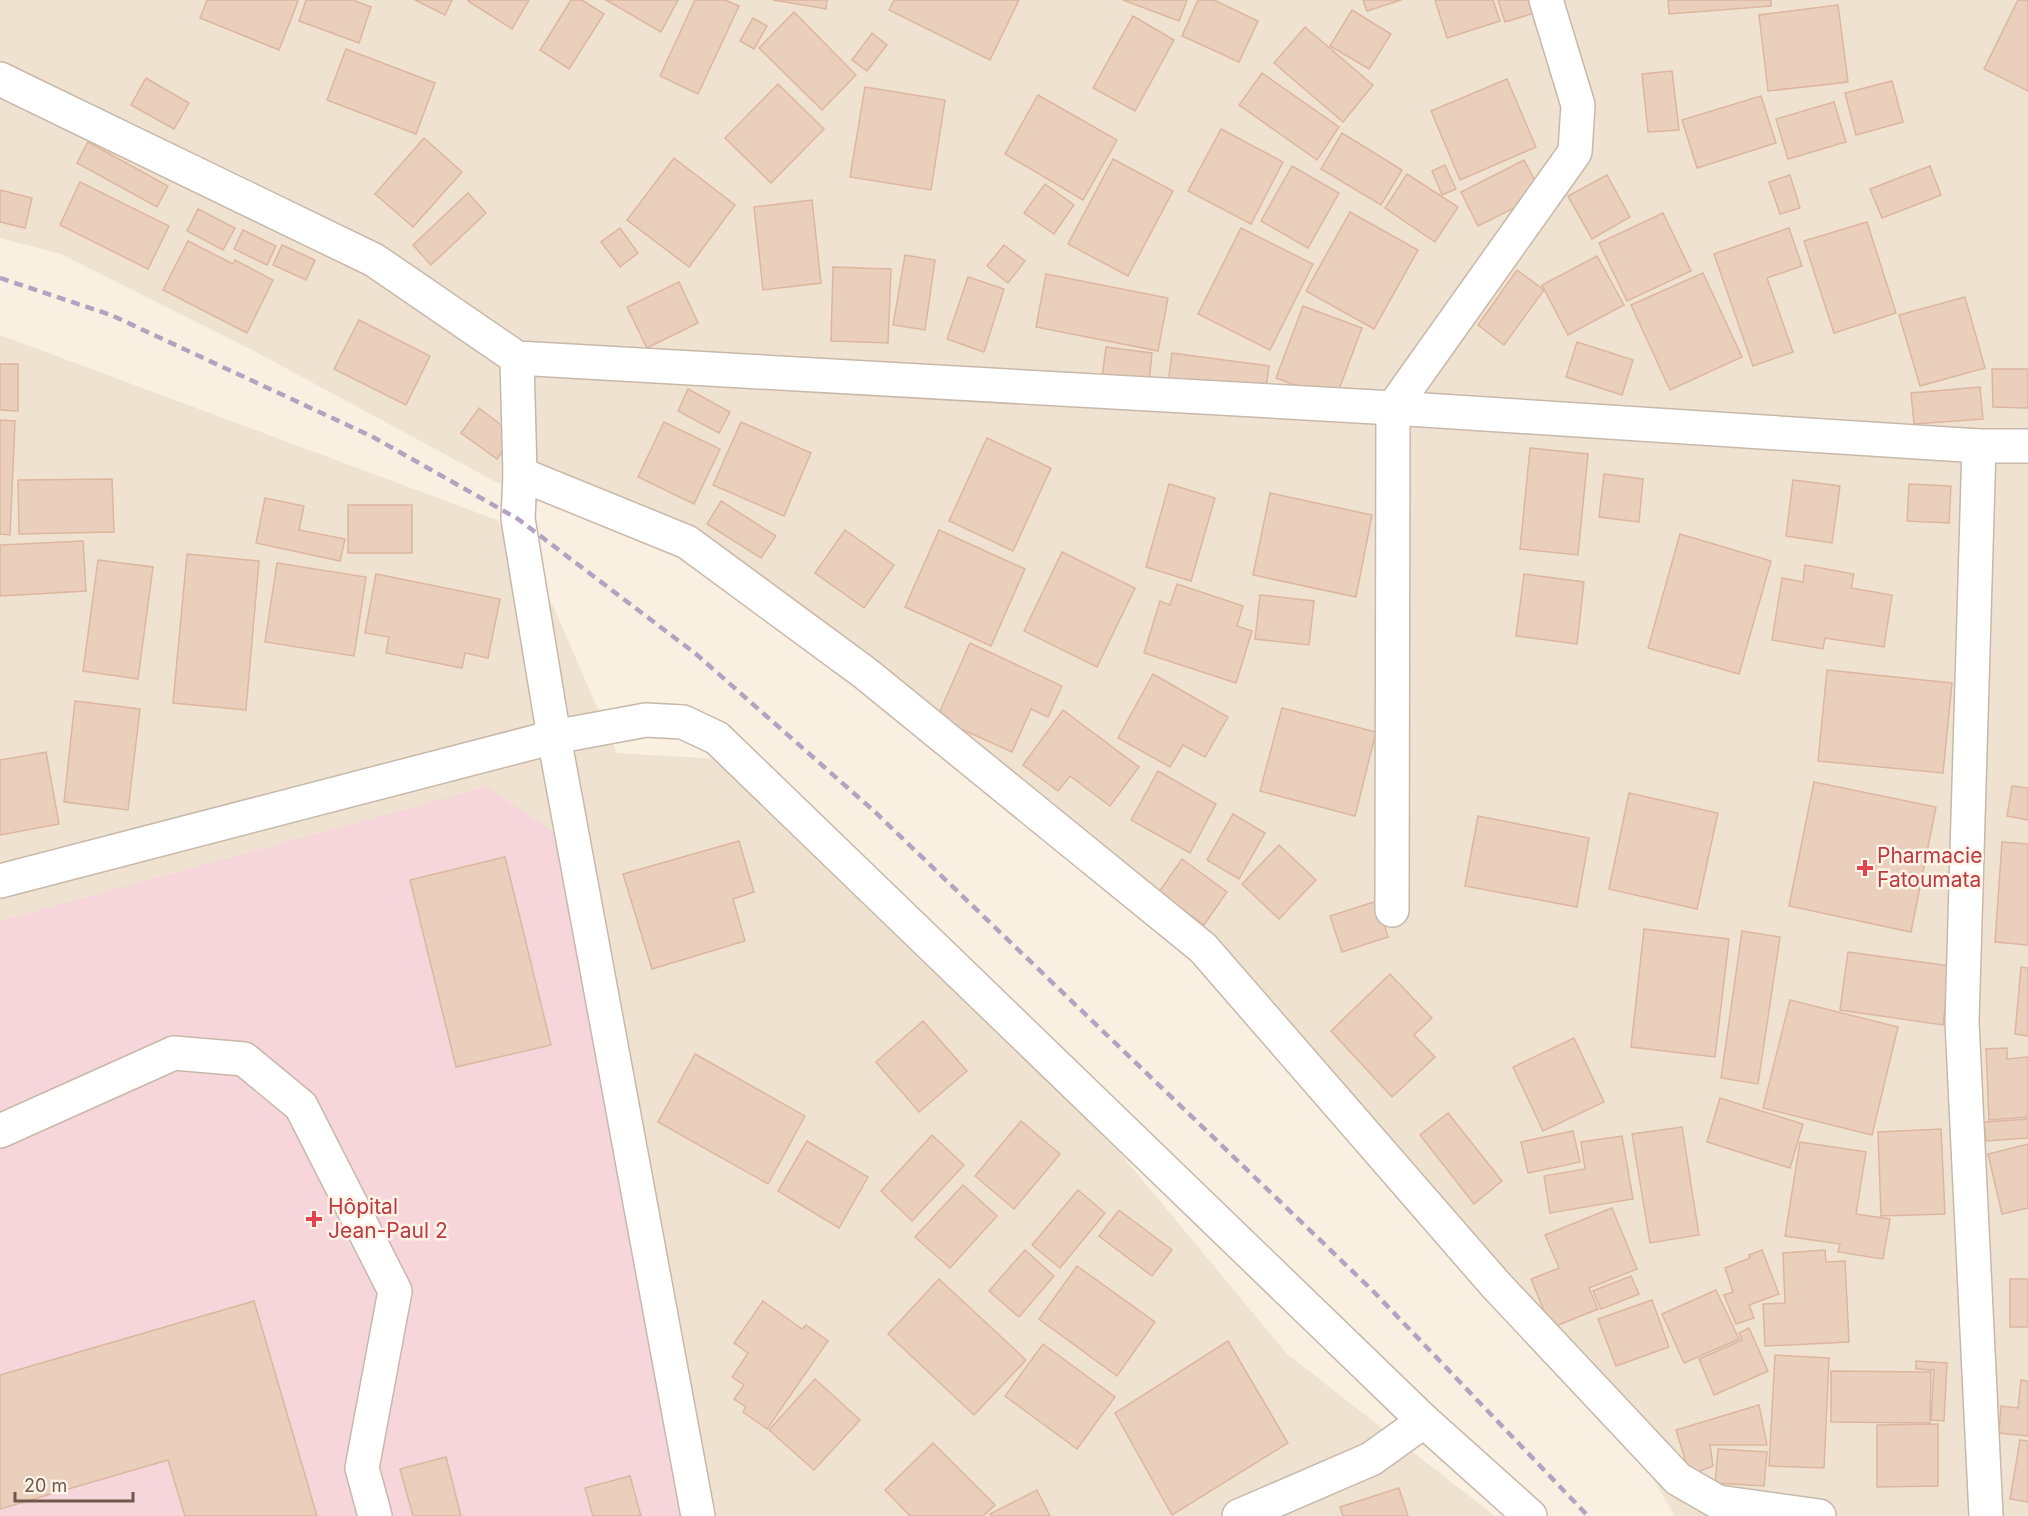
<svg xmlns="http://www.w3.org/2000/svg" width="2028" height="1516" font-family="Inter,sans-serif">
<rect width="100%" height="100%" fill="#f9f0e2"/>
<g fill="#f0e2d1">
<path d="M0,0H2028V1516H1675L1591,1373L1221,979L725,576L570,503L496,482L254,351L61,254L0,238Z"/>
<path d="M0,335L497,520L554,608L617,753L719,759L1120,1153L1287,1354L1495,1516H0Z"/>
</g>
<path fill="#f6d6da" d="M487,787L555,833L684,1516H0V921Z"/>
<g fill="#ebcfbd" stroke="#dcb69f" stroke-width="1.5">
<path d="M207,0H296L298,1L279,50L200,18Z"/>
<path d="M306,0H353L371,7L359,43L299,21Z"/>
<path d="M415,0H452L445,15Z"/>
<path d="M468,0H529L512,29L468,1Z"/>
<path d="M571,0H582L604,14L569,69L540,50Z"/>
<path d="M606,0H678L661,32Z"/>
<path d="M695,0H725L739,6L698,94L660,76Z"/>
<path d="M773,0H827L826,9Z"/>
<path d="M894,0H1019L990,60L889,10Z"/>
<path d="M1123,0H1187L1179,21Z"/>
<path d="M1198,0H1214L1258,21L1239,62L1182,36Z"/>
<path d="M1363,0H1401L1367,11Z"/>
<path d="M1435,0H1493L1500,21L1447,38Z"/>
<path d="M1498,0H1534L1538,12L1505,22Z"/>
<path d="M1668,0H1771V6L1669,14Z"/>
<path d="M2018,0H2028V91L1984,69Z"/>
<path d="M1838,5L1848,82L1768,91L1759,15Z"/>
<path d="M1352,10L1391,34L1369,69L1330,46Z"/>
<path d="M794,12L856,75L822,110L759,48Z"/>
<path d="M1133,16L1174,40L1135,111L1093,88Z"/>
<path d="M753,18L767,26L754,49L740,41Z"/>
<path d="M1305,27L1373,85L1343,122L1274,63Z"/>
<path d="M872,33L887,45L867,71L852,60Z"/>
<path d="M346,49L435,83L416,134L327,100Z"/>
<path d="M1672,71L1679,130L1648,132L1642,74Z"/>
<path d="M1262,73L1339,127L1317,160L1239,105Z"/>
<path d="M146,78L189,103L174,129L131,105Z"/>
<path d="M1507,79L1536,147L1460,180L1431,111Z"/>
<path d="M1892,81L1903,122L1856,135L1845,93Z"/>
<path d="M778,84L824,129L771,183L725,138Z"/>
<path d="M865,87L945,100L931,190L850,177Z"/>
<path d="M1038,95L1117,140L1083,200L1005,154Z"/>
<path d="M1761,96L1776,143L1697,168L1682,120Z"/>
<path d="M1834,102L1846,142L1788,159L1776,119Z"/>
<path d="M1221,129L1283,162L1251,224L1188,191Z"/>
<path d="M1342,133L1402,170L1381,205L1321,169Z"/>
<path d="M424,138L462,172L413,227L375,194Z"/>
<path d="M88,142L168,186L157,207L77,163Z"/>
<path d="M674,158L735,205L689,267L627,220Z"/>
<path d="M1113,159L1173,191L1128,276L1068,244Z"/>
<path d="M1524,160L1542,194L1478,226L1461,192Z"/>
<path d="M1445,165L1456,189L1442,195L1432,171Z"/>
<path d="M1292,166L1339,193L1308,248L1261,221Z"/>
<path d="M1930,166L1941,195L1882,218L1870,189Z"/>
<path d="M1407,174L1458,207L1435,242L1385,208Z"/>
<path d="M1607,175L1630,217L1592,239L1568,196Z"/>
<path d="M1790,175L1800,208L1780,214L1769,182Z"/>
<path d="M80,182L169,226L148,269L60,225Z"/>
<path d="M1045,184L1074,205L1054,234L1024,213Z"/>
<path d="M0,190L32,198L25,228L0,222Z"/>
<path d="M468,193L486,213L431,265L413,245Z"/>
<path d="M812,200L821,283L763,290L754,207Z"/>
<path d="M198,209L235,228L223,250L187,231Z"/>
<path d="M1350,212L1418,250L1374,329L1306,291Z"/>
<path d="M1663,213L1691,271L1627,301L1599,243Z"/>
<path d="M1867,222L1896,313L1834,333L1804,241Z"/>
<path d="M620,228L638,253L620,267L601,242Z"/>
<path d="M1241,228L1313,264L1270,350L1198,314Z"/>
<path d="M1789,228L1802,266L1767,278L1793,352L1753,366L1714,254Z"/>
<path d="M243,230L276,246L267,265L234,249Z"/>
<path d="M188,241L233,264L235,260L273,280L247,333L163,290Z"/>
<path d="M282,245L315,260L306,280L273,265Z"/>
<path d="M1004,245L1025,261L1008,283L987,266Z"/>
<path d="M905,255L935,260L925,330L893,325Z"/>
<path d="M1597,256L1624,305L1568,335L1542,285Z"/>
<path d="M833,267L891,269L888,343L831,341Z"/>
<path d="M1517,270L1544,290L1504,345L1478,325Z"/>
<path d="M1703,273L1742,357L1670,390L1631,305Z"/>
<path d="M1046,274L1168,298L1158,351L1036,327Z"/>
<path d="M968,277L1004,289L984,352L947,339Z"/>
<path d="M679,282L698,323L647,348L627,307Z"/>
<path d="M1965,297L1985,368L1920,386L1899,315Z"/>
<path d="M1303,306L1362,328L1335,400L1276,378Z"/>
<path d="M359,320L430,356L406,405L334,369Z"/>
<path d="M1577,342L1633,360L1622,395L1566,377Z"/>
<path d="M1106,347L1152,353L1149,383L1102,377Z"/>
<path d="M1172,353L1269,366L1265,396L1168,383Z"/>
<path d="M0,364H18V411L0,410Z"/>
<path d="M1992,369H2028V408L1993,407Z"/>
<path d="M1980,387L1983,419L1914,424L1911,393Z"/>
<path d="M688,389L730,412L719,433L678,411Z"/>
<path d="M479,408L514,435L497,459L461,433Z"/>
<path d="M0,420L15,421L10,535L0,534Z"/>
<path d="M664,422L720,449L694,504L638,477Z"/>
<path d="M741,422L811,453L784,516L713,485Z"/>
<path d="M987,438L1051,468L1013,551L949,521Z"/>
<path d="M1530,448L1588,454L1578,555L1520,549Z"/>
<path d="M1604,474L1643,479L1639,522L1599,517Z"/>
<path d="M112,479L114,532L19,534L18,480Z"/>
<path d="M1793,480L1840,486L1832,543L1786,536Z"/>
<path d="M1169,484L1215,498L1191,581L1146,567Z"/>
<path d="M1909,484L1951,486L1949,523L1907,521Z"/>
<path d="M1270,493L1372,515L1356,597L1253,575Z"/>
<path d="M265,498L304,506L299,530L345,539L340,561L256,543Z"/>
<path d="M721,501L776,536L761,558L707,524Z"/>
<rect x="348" y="505" width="64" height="48"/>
<path d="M845,530L894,565L864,608L815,573Z"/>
<path d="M939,530L1025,569L991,646L905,607Z"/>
<path d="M1680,534L1771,561L1739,674L1648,648Z"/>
<path d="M83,541L86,591L0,596V545Z"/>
<path d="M1062,552L1135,588L1097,667L1024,631Z"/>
<path d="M187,554L259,561L246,710L173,703Z"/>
<path d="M98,560L153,567L138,679L83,671Z"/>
<path d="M277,563L366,577L354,656L265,642Z"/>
<path d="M1805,565L1854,574L1851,588L1892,595L1884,647L1825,638L1823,649L1772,640L1782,578L1803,582Z"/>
<path d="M376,574L500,599L488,658L465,653L462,668L386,653L389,637L365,633Z"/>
<path d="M1524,574L1584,582L1577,644L1516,636Z"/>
<path d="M1177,584L1243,606L1237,626L1252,631L1236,683L1144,653L1160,601L1170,605Z"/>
<path d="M1260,595L1314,601L1309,645L1255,639Z"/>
<path d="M970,643L1062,686L1048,717L1031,709L1012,752L937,718Z"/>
<path d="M1827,670L1952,683L1943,773L1818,761Z"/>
<path d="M1153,674L1228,717L1205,757L1183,745L1170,767L1118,738Z"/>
<path d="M75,701L140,709L128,810L64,802Z"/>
<path d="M1282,708L1376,732L1355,816L1260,791Z"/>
<path d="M1063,710L1139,767L1110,806L1070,776L1058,791L1023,765Z"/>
<path d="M46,752L59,824L0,835V760Z"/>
<path d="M1158,771L1216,804L1190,853L1131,820Z"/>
<path d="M1814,782L1936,807L1911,932L1789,906Z"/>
<path d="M2012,786L2028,788V820L2007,816Z"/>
<path d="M1629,793L1718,813L1697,909L1609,889Z"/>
<path d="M1233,814L1265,833L1239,879L1207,860Z"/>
<path d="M1478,816L1589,838L1577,907L1465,886Z"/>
<path d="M739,841L754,892L733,899L745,941L652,969L623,874Z"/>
<path d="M2002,842L2028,844V945L1995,942Z"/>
<path d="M1279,845L1316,880L1279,919L1242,884Z"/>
<path d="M505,857L551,1045L456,1067L410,880Z"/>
<path d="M1182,859L1227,892L1204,925L1159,892Z"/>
<path d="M1377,901L1388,937L1342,952L1330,916Z"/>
<path d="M1644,929L1729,939L1715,1057L1631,1047Z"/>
<path d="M1742,931L1780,937L1758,1084L1721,1078Z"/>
<path d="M1848,952L1950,966L1943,1025L1840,1010Z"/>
<path d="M2021,967L2028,968V1036L2015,1034Z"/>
<path d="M1390,974L1432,1018L1414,1035L1435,1057L1392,1097L1331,1031Z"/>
<path d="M1790,1000L1898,1027L1872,1135L1763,1108Z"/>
<path d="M923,1021L967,1071L919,1112L876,1062Z"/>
<path d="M1574,1038L1604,1102L1543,1131L1513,1067Z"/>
<path d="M2007,1048V1059L2028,1057V1117L1989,1120L1986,1049Z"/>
<path d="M695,1054L805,1116L768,1184L658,1122Z"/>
<path d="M1720,1098L1803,1124L1790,1168L1707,1142Z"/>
<path d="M1448,1113L1502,1181L1474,1204L1420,1135Z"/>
<path d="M2028,1119V1138L1986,1141L1984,1122Z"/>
<path d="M1021,1121L1060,1154L1014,1209L975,1176Z"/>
<path d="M1682,1127L1699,1235L1650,1243L1632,1134Z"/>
<path d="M1941,1129L1945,1214L1881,1216L1878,1132Z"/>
<path d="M1573,1131L1580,1162L1528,1173L1521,1142Z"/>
<path d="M932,1135L964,1165L912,1221L881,1191Z"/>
<path d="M1622,1136L1633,1199L1550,1213L1544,1176L1585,1169L1581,1142Z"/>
<path d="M807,1141L868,1177L839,1228L778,1191Z"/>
<path d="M1800,1142L1866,1152L1856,1214L1890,1219L1883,1259L1838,1252L1840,1244L1785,1236Z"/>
<path d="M2028,1144V1208L2002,1214L1988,1154Z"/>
<path d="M963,1185L997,1216L950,1268L915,1237Z"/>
<path d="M1078,1190L1105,1213L1060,1268L1032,1245Z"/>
<path d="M1612,1208L1637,1269L1589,1288L1598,1309L1551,1328L1531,1279L1559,1268L1545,1235Z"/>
<path d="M1119,1210L1172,1250L1152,1276L1099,1236Z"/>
<path d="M1025,1250L1054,1276L1019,1317L989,1291Z"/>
<path d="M1762,1250L1779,1294L1749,1305L1754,1318L1736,1324L1724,1295L1733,1292L1725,1268L1750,1258L1749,1255Z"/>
<path d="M1825,1250L1826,1262L1845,1261L1849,1342L1765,1346L1763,1304L1785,1303L1783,1253Z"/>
<path d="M1077,1266L1155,1322L1117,1376L1039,1319Z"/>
<path d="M1631,1276L1639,1294L1601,1309L1593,1291Z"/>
<path d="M939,1279L1026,1360L974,1415L888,1334Z"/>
<rect x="2010" y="1279" width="18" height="48"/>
<path d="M1716,1290L1739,1339L1684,1363L1662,1314Z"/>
<path d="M1652,1300L1669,1347L1616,1366L1598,1319Z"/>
<path d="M254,1301L317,1516H185L168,1460L0,1509V1375Z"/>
<path d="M763,1301L802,1329L806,1325L828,1341L767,1429L743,1412L746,1407L734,1399L744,1385L732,1377L748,1353L734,1343Z"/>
<path d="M1749,1328L1768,1371L1714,1395L1699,1359L1742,1340L1739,1333Z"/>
<path d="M1228,1341L1288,1443L1172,1515L1115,1413Z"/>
<path d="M1043,1344L1115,1397L1077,1449L1005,1396Z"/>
<path d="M1775,1355L1829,1358L1824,1468L1769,1466Z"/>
<path d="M1916,1361L1947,1363L1944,1421L1931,1420L1934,1370L1916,1369Z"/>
<path d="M1831,1371L1931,1372L1930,1423L1831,1422Z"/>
<path d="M815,1379L860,1420L814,1470L769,1430Z"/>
<path d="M2021,1380L2028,1381V1436L1999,1433L2001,1406L2018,1408Z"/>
<path d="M1759,1405L1767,1445H1710L1713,1466L1690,1475L1676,1430Z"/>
<path d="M1938,1424V1486L1877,1487V1425Z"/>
<path d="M2020,1440L2028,1441V1502L2010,1499Z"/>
<path d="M933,1443L995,1505L983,1516H910L885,1490Z"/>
<path d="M1718,1449L1767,1452L1764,1486L1715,1483Z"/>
<path d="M446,1457L461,1516H413L400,1469Z"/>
<path d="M630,1476L641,1516H593L585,1488Z"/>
<path d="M1399,1488L1408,1516H1343L1340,1507Z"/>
<path d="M1037,1490L1050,1516H991L990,1514Z"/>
</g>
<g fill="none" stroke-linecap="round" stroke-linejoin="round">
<defs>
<g id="minor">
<path d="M0,79L374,260L517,358L1393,408L1979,446H2028"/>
<path d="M517,358L520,474L518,519L554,737L698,1516"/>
<path d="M1979,446L1962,1022L1986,1516"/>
<path d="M520,474L687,542L865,673L1203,948L1495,1284L1678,1479L1718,1502L1819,1516"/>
<path d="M0,881L554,737L646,720L683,722L717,738L1424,1421"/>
<path d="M1392,910L1393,408L1575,152L1578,105L1546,0"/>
<path d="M0,1131L174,1053L244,1059L301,1106L395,1291L362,1468L375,1516"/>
<path d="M1239,1516L1371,1459L1424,1421L1530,1516"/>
</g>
</defs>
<use href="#minor" stroke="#c8b8aa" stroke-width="36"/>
<use href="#minor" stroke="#fff" stroke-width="33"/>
<path stroke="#b3a3c0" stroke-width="4.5" stroke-dasharray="9 6" stroke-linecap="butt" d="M0,278L111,315L373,437L518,519L696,654L874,811L1372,1290L1588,1516"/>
</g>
<g fill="#e0444e" stroke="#fdf4e7" stroke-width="2">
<path d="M1862 859h6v6h6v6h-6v6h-6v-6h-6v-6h6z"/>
<path d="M311 1210h6v6h6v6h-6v6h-6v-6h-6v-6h6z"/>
</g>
<g text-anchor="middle" stroke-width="5" stroke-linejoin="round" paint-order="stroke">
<g font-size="21" fill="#be3a42" stroke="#fdf4e7" text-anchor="start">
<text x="1877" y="863">Pharmacie<tspan x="1877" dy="24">Fatoumata</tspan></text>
<text x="328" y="1214">Hôpital<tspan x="328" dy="24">Jean-Paul 2</tspan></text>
</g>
</g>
<path d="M15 1492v9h118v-9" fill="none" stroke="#6e584b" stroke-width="3"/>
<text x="24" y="1492" font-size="18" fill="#6e584b" stroke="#fdf4e7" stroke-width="4.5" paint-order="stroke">20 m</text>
</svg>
